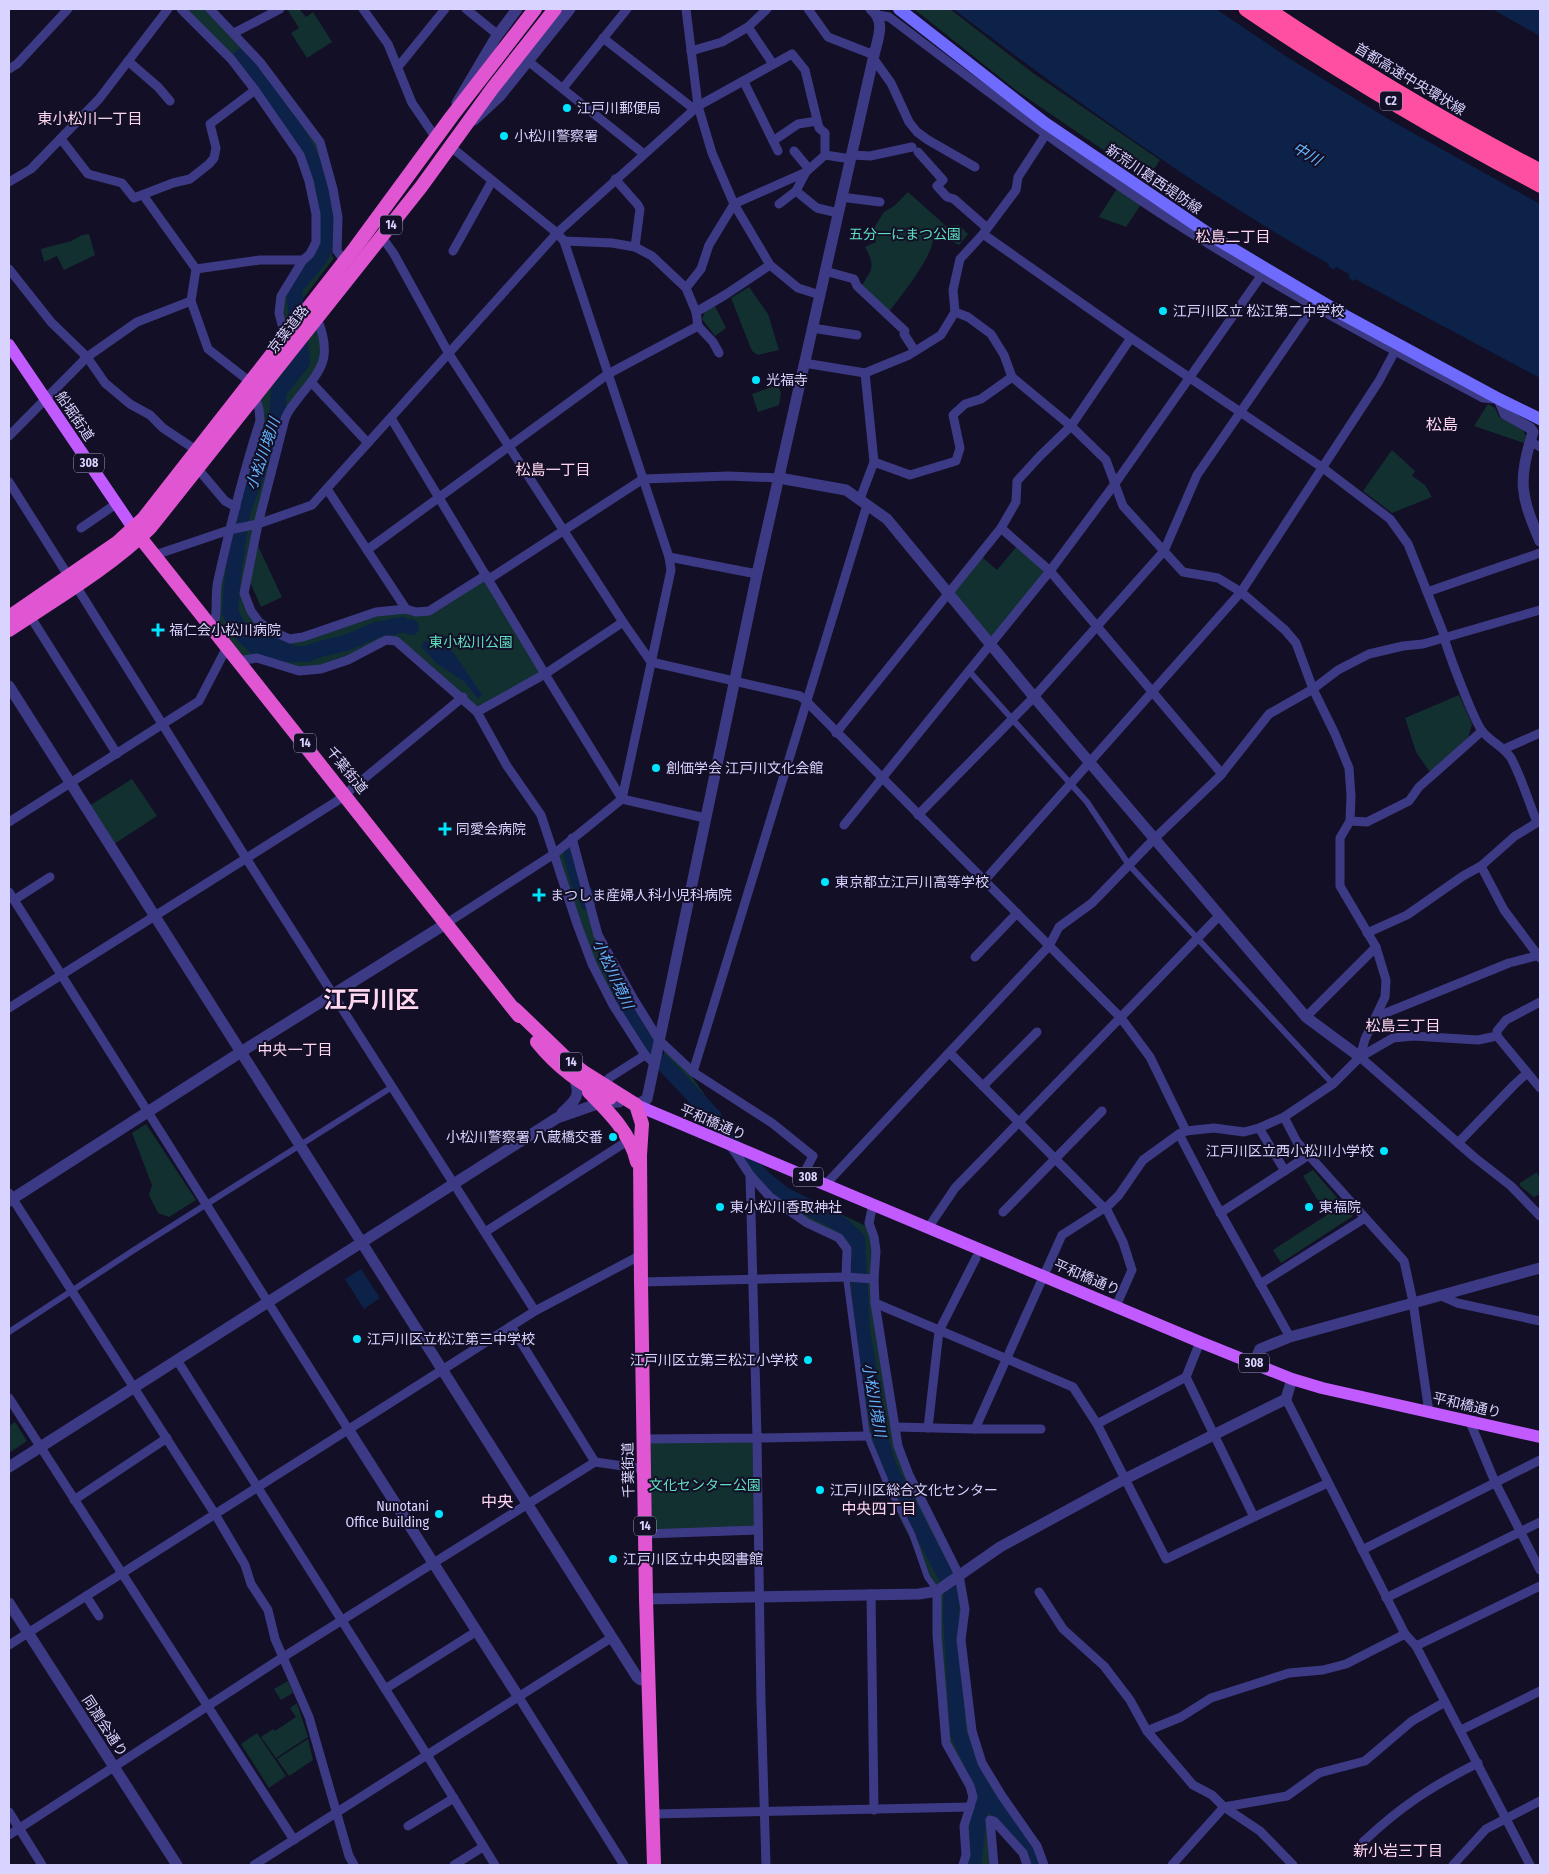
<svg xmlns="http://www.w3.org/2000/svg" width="1549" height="1874" font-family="'Fira Sans Condensed','Noto Sans JP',sans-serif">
<rect width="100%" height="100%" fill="#130f26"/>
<g fill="#12302f">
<path d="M186,9H205L257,64L317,144L330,190L336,218L332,256L334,258L286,321L283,309L284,297L291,284L316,253L321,241V213L304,154Z"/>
<path d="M287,9H299L306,17L313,12L332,42L307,58L291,33L299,28Z"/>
<path d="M914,9H950L1033,73L1160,160L1147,180L1017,91Z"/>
<path d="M1118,187L1142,203L1126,227L1099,217Z"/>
<path d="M908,192L946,226L959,225L968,234L959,245L948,239L933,240C930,261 902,294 889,312L862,285C873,269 875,265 865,247L876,242L872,231L884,212L894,206Z"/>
<path d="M89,234L95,255L64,270L57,256L44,262L41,249L71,241L82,235Z"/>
<path d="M749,287L768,314L779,350L758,355L752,351L731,298Z"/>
<path d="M715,306L726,328L715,336L702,319L705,311Z"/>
<path d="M317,318L325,357L288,411L246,582L251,611L290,639L376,612L429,611L486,575L545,674L477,712L396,641L348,659L299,671L257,658L238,661L213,629L217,586L260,421L255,396Z"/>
<path d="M778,385L781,393L779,405L758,412L752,394Z"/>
<path d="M1488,404L1495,408L1499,417L1523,430L1526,436L1524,443L1474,426Z"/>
<path d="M1392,450L1415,471L1412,476L1425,485L1432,497L1392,513L1363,491Z"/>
<path d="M258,546L282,597L261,607L250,582Z"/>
<path d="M1017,546L1048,572L992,640L953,594L982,557L997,570Z"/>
<path d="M1459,695L1472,724L1468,738L1430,772L1416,752L1405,718Z"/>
<path d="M132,779L157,816L114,844L89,806Z"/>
<path d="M570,842L597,935L657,1040L653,1058L646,1053L594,963L556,854Z"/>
<path d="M665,1047L683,1064L731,1132L701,1117L662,1066Z"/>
<path d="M146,1124L196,1200L169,1217L158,1213L149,1195L152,1185L132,1133Z"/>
<path d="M757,1166L786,1188L866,1226L874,1252L872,1276L895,1446L955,1574L962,1615L979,1765L1006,1809L1035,1847L1021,1846L993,1815L986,1821L990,1865H966L968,1827L974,1813L975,1790L948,1743L939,1635L940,1596L901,1521L869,1437L849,1274V1248L770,1195L749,1167Z"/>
<path d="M1313,1170L1353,1216L1281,1263L1273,1250L1327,1215L1303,1176Z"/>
<path d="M1537,1172L1540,1180V1194L1534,1197L1520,1186V1183Z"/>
<path d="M15,1422L27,1441L9,1453V1426Z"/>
<path d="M753,1441L755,1527L649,1531L647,1442Z"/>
<path d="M288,1681L293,1693L281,1700L274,1689Z"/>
<path d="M297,1703L308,1737L276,1758L261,1737L273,1729L275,1731L296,1717L290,1708Z"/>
<path d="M257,1733L286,1776L269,1788L241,1744Z"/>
<path d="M308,1739L313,1760L289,1776L277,1759Z"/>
</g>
<g fill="#0c2248">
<path d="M953,9H1216L1290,59L1390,120L1540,204V378L1355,279L1353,281L1349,278V274L1336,267L1334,270L1328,266L1329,264C1197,189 1074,100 953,9Z"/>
<path d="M1492,9H1540V36Z"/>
<circle cx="411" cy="627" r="8"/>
<path d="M424,641L447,647L454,653L482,695L478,699L465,682L436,663L421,646Z"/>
<path d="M361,1269L380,1298L364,1309L345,1279Z"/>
</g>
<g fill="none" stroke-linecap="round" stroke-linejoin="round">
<g stroke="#0c2248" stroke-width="16">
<path d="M241,57C278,107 332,163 326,231C325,236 326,244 324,250C318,264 303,276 294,289L302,362L279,391L277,418L242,513L233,575L230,612L241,633L264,654H307L320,649L346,643L376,630L402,625"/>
<path d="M253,643L272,642L293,654"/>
<path d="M571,853L579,883L586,895L588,903"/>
<path d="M608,961C622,988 630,1024 650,1047"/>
<path d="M662,1062L714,1117L719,1130L763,1178L783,1194L841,1224L857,1239L862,1331L881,1441L889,1468L952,1588L951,1615L958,1733L985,1793L1003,1818L1026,1843L1032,1865"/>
<path d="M973,1865L978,1821L985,1793"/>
</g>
<g stroke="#3d3a85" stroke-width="6">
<path d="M969,671L1087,802L1129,865L1333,1084"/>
<path d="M846,1277L867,1436L886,1482L912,1534L927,1577L937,1591"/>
<path d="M9,1332L134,1250L392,1087"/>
</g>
<g stroke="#3d3a85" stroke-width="9">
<path d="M181,9L231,59L255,90L300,155L309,181L316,214V242L310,254L303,260L281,296L279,313L285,336"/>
<path d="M210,9L260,62L320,142L333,189L338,217L337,251L345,261"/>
<path d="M363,9L388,44L412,103L436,138"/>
<path d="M466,9L497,34"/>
<path d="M686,9L698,106L712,153L734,204L770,265L798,288L820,295"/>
<path d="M808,9L828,37L874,55"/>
<path d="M878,15L889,17C976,83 1064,150 1155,210C1261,279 1372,339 1483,398L1495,399"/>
<path d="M748,27L773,64"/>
<path d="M234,33L280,9"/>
<path d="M603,38L694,109"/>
<path d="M691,51L722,42L748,27L767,9"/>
<path d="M873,58L891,83L909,122L917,132L928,140L975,167"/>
<path d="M128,61L158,87L170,101"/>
<path d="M528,61L644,154"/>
<path d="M398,67L445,9"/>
<path d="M9,69L17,64L68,9"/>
<path d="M744,82L778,151"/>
<path d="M563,88L627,9"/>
<path d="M61,139L88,174L122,183L134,198L173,183L190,179L209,164L214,158L216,148L210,124L255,90"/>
<path d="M773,141L798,124L817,121"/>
<path d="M794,151L809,169"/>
<path d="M918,152L943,180L937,186L947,197L954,199L987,228"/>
<path d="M825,155L851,159"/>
<path d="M851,155L870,156L912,147"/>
<path d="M615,179L638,205L640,209L635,247"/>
<path d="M9,182L31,169L99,99L168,9"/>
<path d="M796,191L817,208L838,213"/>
<path d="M143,195L196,269L191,301L208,349L249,381"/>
<path d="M841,197L880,202"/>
<path d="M983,234L1131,338L1323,468L1390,519L1408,544L1443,632C1444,643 1475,724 1483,732C1491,742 1503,746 1511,758C1521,776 1529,803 1537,822"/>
<path d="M382,237L394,254L449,354L623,622L545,674L391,418"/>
<path d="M564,241L612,243L635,247L652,256L686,288L696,312"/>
<path d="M453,251L492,181"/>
<path d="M9,269L51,322L87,357L105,383L130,404L150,415L163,428L196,450"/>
<path d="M196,269L260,260H303"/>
<path d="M825,271L854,279L857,286L905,331L904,334L915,351"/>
<path d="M686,288L701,269L709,245L734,204L806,172L796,191L779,204"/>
<path d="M955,312L968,317L991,334L1004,355L1012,377L1071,426L1106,460L1123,506L1183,572L1218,578L1241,592L1285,630L1296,643L1313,689L1335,734L1349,768L1351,796L1350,821L1340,838V886L1376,947L1386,980L1385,997L1365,1039L1360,1057"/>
<path d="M317,318C332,355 324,367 300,396C294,404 288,410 285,419L258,524L244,593L251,611L259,622L272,631L290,639L303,637L376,612L406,609L416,612L429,611L486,575"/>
<path d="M698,326L713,342L719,353"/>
<path d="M812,328L857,335"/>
<path d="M804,363L865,373L909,355L941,335L955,312L953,290L960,259L983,234L1016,190L1018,177L1046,134"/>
<path d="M311,382L368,443"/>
<path d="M9,436L87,357L137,322L191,301"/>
<path d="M1530,441L1540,447"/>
<path d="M874,462L910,475L956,461L960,448L953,415L965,404L981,399L1012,377"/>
<path d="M198,469L225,501L236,507"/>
<path d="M9,482L69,577"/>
<path d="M327,489L406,609"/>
<path d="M860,499L874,462L865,373"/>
<path d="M81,528L116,504"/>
<path d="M1001,528L1050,571L1222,774"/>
<path d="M367,550L608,374L698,326L696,312L725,295L770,265"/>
<path d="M155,555L229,530L258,524L312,505L557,233L698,106L792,54L805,70L819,128L825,133V155L806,172"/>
<path d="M669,557L757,574"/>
<path d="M489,579L643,479L729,476L779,478"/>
<path d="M76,586L246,858L535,1311"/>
<path d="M1427,592L1540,553"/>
<path d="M30,616L117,754"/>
<path d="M623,622L651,662L800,696L806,701L1121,1018L1150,1057L1186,1131"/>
<path d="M213,629C219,610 214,597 218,580C230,527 243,473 260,421L259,409L255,396"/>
<path d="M238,661L257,658L299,671L321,669L348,660L386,640L396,641L477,712L507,766L541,815L577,924L592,964L613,1005L645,1055L654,1063"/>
<path d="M477,712L545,674L622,799L705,818"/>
<path d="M836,733L1001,528L1016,502L1017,481L1040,456L1071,426L1131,338"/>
<path d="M1504,749L1540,733"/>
<path d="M918,815L1034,697L1164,551L1197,475L1313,307"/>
<path d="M1350,821L1367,822L1409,801L1419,787L1482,731"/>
<path d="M9,822L199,701L227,647"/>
<path d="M844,825L1050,571L1114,485L1261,276"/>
<path d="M572,838L598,935L633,998L659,1040L693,1072L772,1123L813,1156L803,1175"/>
<path d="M1481,866L1504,910L1540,958"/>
<path d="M984,881L1241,592L1379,381L1395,351"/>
<path d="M9,892C121,1071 236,1249 348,1429"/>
<path d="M14,900L50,877"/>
<path d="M447,923L554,854L622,799L671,570L669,557L564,241L557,233L451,147"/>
<path d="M1367,933L1407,915L1463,876L1481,866L1515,836L1540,821"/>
<path d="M975,957L1017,913"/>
<path d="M9,1008L337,801L463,697"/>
<path d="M1306,1017L1376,947"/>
<path d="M1376,1017L1509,963L1540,955"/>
<path d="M1497,1036L1540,1088"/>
<path d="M950,1053L1108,1212L1123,1242L1132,1270L1116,1306"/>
<path d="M1360,1057L1474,1157L1511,1186L1540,1216"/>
<path d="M693,1072L867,505"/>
<path d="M983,1086L1037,1032"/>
<path d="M606,1087L609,1078L645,1055"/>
<path d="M1284,1117L1297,1142L1404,1261L1413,1302L1429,1412"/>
<path d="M1259,1128L1285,1171"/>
<path d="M1179,1134L1215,1203L1290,1337"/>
<path d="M1458,1143L1514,1085L1527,1073"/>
<path d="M731,1146L750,1175L770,1197L807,1223L839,1238L847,1249L846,1277"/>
<path d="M826,1184L1049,946L1059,927L1092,903L1154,839L1220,776L1269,714L1313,689L1338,670L1369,654L1403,646L1423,644L1540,610"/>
<path d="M9,1193L215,1514L245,1565L251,1584L268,1610L275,1639L309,1717L349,1856L354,1865"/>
<path d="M873,1204L869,1223L874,1237L876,1251L874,1279L875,1303L898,1446L909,1475L959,1575L965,1609L961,1640L972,1731L982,1763L1002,1796L1037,1846L1044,1865"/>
<path d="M1003,1212L1102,1111"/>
<path d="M1220,1213L1309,1155"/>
<path d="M928,1228L955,1188L1220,915"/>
<path d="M485,1232L629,1140"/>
<path d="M641,1282L846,1277L874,1279"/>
<path d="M1260,1284L1365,1218"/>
<path d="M1439,1295L1457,1303L1540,1321"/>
<path d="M875,1303L1073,1387L1097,1424L1166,1559L1254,1517"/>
<path d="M511,1326L595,1462"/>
<path d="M1200,1342L1186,1377L1254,1517L1328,1483"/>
<path d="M177,1360L427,1755L495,1865"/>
<path d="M9,1398L294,1840"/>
<path d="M1286,1399L1405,1634L1416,1646L1530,1865"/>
<path d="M1470,1422L1495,1482L1540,1570"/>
<path d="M1097,1424L1186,1377"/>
<path d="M895,1427L975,1429H1041"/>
<path d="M928,1428L939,1331L976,1258"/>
<path d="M975,1429L1062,1235L1109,1205L1119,1195L1143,1160L1179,1134L1186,1131L1214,1128L1244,1132L1259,1128L1284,1117L1333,1084L1360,1057L1393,1038L1413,1036L1478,1040L1497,1036V1031L1506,1020L1540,1002"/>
<path d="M644,1439L757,1438L750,1175"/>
<path d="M74,1500L167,1438"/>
<path d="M645,1534L758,1530"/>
<path d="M1362,1550L1540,1460"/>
<path d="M937,1591V1635L946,1743L970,1786L973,1797L964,1826L966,1855L963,1865"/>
<path d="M1039,1592L1063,1629L1104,1666L1130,1700L1147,1731L1193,1785L1212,1795L1224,1807L1287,1796L1319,1773L1365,1761L1412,1721L1445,1702"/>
<path d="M871,1594L874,1810"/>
<path d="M86,1596L99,1616"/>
<path d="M1386,1598L1540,1522"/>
<path d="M9,1645L535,1311L641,1255"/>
<path d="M1416,1646L1540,1586"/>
<path d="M385,1689L477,1631"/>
<path d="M518,1696L624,1865"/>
<path d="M1461,1730L1540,1691"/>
<path d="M1147,1731L1181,1717L1211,1698L1289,1673L1323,1670L1346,1664L1405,1634"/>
<path d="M9,1812L42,1865"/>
<path d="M653,1814L970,1807"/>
<path d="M408,1826L454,1798"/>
<path d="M9,1835L280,1659L595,1462L644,1469"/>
<path d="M1363,1842C1401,1806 1432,1786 1478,1763"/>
<path d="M254,1865L611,1638"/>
<path d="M454,1865L483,1847"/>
<path d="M766,1865L761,1702L757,1438L867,1436"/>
<path d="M994,1865L990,1820L994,1821L1023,1853L1027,1865"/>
<path d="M1172,1865L1224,1807L1260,1831L1293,1865"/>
<path d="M1453,1865L1486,1829L1540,1801"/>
</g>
<g stroke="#3d3a85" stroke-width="11">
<path d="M457,103L496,37L517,9"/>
<path d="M474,120L500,96L570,9"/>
<path d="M1499,399L1505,414L1530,428L1533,432C1518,482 1520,494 1540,541"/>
<path d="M779,478L846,490L887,519L1034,697L1306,1017L1360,1057"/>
<path d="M9,686L637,1677L641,1680L648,1679"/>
<path d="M636,1105L647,1099L757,574L874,55C878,38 886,21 871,9"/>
<path d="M562,1113C574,1101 582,1097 574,1078"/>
<path d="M9,1201L241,1052L447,923"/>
<path d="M1254,1363L1260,1349L1290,1337L1540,1268"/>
<path d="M348,1429L518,1696"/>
<path d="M9,1467L557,1118L600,1103L619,1102"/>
<path d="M646,1599L919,1594L937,1591L1000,1547L1125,1479L1286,1399L1292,1379"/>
<path d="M9,1603L177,1865"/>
</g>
<path stroke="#6f6bff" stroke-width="12" d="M899,9L1045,123L1218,240L1344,315L1499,399L1540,419"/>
<g stroke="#c25bff" stroke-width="12">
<path d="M9,345L133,528"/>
<path d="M636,1105L1200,1342L1292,1379L1322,1388L1540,1437"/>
</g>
<g stroke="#e055d1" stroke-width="14">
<path d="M135,531L519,1016"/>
<path d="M9,617L118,542L143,519L355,248L452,116L535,9"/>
<path d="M9,630C57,598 109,568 150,528L421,187L492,89L555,9"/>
<path d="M515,1009L568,1060L585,1073L636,1105L642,1124L640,1155L641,1282L646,1599L654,1865"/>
<path d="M537,1042C557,1067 581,1085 610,1098"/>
<path d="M589,1092C609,1112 631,1134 637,1162"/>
</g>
<g stroke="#ff4fa3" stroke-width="15">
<path d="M1246,9C1340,73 1439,132 1540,185"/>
<path d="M1267,9C1355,68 1446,122 1540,171"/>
</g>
</g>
<g fill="#00e5ff" stroke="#130f26" stroke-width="2">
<circle cx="567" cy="108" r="5"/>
<circle cx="504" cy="136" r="5"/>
<circle cx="1163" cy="311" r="5"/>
<circle cx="756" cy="380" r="5"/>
<path d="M155.5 622.5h5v5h5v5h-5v5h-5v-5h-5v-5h5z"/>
<circle cx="656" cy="768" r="5"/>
<path d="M442.5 821.5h5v5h5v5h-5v5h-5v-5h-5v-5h5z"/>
<circle cx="825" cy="882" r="5"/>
<path d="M536.5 887.5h5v5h5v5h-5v5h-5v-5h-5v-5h5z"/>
<circle cx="613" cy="1137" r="5"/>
<circle cx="1384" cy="1151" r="5"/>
<circle cx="720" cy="1207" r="5"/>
<circle cx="1309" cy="1207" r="5"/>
<circle cx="357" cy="1339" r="5"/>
<circle cx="808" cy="1360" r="5"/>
<circle cx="820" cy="1490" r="5"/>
<circle cx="439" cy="1514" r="5"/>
<circle cx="613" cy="1559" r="5"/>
</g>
<g text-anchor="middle" stroke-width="4" stroke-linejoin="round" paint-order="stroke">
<g fill="#130f26" stroke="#9e99be" stroke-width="1">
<rect x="1380" y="91.5" width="22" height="19" rx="4"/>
<rect x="380" y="215.5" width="22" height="19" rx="4"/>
<rect x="74" y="453.5" width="30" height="19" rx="4"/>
<rect x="294" y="733.5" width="22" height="19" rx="4"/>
<rect x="560" y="1052.5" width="22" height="19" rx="4"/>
<rect x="793" y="1167.5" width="30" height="19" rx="4"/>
<rect x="1239" y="1353.5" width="30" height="19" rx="4"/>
<rect x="634" y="1516.5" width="22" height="19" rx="4"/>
</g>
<g font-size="12" font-weight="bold" fill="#d9d4ff">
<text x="1391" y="105">C2</text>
<text x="391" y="229">14</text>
<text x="89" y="467">308</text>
<text x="305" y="747">14</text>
<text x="571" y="1066">14</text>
<text x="808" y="1181">308</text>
<text x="1254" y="1367">308</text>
<text x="645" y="1530">14</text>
</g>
<g font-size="14" fill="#d9d4ff" stroke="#130f26">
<text transform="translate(1410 79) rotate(31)" y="5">首都高速中央環状線</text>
<text transform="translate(1154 179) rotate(34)" y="5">新荒川葛西堤防線</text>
<text transform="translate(288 329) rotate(-52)" y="5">京葉道路</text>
<text transform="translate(75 416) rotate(56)" y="5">船堀街道</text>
<text transform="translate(347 770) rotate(51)" y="5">千葉街道</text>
<text transform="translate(713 1122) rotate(23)" y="5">平和橋通り</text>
<text transform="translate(1087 1277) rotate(23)" y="5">平和橋通り</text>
<text transform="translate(1467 1405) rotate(13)" y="5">平和橋通り</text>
<text transform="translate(628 1470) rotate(-91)" y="5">千葉街道</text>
<text transform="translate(105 1726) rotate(57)" y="5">同潤会通り</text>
</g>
<g font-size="14" fill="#d9d4ff" stroke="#130f26" text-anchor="start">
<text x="577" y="113">江戸川郵便局</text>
<text x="514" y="141">小松川警察署</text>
<text x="1173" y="316">江戸川区立 松江第二中学校</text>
<text x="766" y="385">光福寺</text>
<text x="169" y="635">福仁会小松川病院</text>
<text x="666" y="773">創価学会 江戸川文化会館</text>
<text x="456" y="834">同愛会病院</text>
<text x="835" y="887">東京都立江戸川高等学校</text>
<text x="550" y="900">まつしま産婦人科小児科病院</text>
<text x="603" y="1142" text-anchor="end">小松川警察署 八蔵橋交番</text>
<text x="1374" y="1156" text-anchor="end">江戸川区立西小松川小学校</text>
<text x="730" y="1212">東小松川香取神社</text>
<text x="1319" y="1212">東福院</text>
<text x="367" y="1344">江戸川区立松江第三中学校</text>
<text x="798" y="1365" text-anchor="end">江戸川区立第三松江小学校</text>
<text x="830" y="1495">江戸川区総合文化センター</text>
<text x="429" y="1511" text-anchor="end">Nunotani<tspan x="429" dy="16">Office Building</tspan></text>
<text x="623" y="1564">江戸川区立中央図書館</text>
</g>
<g font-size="14" fill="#5fe0c0" stroke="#130f26">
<text x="905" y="239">五分一にまつ公園</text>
<text x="471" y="647">東小松川公園</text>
<text x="705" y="1490">文化センター公園</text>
</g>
<g font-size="15" fill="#ffd6f0" stroke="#130f26">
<text x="90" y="124">東小松川一丁目</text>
<text x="1233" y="242">松島二丁目</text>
<text x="553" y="475">松島一丁目</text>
<text x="1403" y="1031">松島三丁目</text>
<text x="295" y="1055">中央一丁目</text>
<text x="879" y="1514">中央四丁目</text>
<text x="1398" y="1856">新小岩三丁目</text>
</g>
<g font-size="15" font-style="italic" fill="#62b6ff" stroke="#130f26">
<text transform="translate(1307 154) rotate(31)" y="5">中川</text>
<text transform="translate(263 454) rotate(-71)" y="5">小松川境川</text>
<text transform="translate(613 974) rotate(65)" y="5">小松川境川</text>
<text transform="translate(874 1400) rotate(80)" y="5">小松川境川</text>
</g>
<g font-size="16" fill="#ffd6f0" stroke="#130f26">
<text x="1442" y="430">松島</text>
<text x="497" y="1507">中央</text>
</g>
<g font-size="24" font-weight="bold" fill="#ffd6f0" stroke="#130f26">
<text x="371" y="1008">江戸川区</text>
</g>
</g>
<rect width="1549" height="1874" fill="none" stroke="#d9d4ff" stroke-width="20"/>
</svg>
